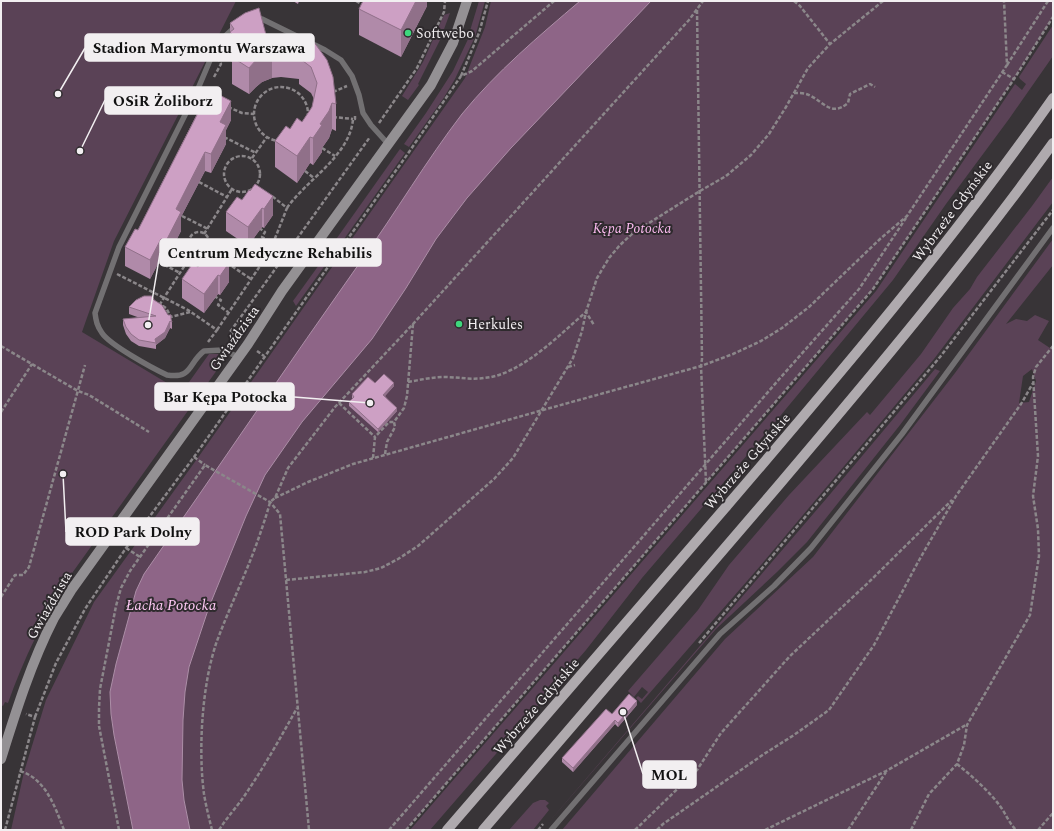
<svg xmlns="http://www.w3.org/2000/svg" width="1054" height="831" font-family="Spectral,serif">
<rect width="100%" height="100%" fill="#383437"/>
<g fill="#5a4256" fill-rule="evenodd">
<path d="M1,1H236L114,241L82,332L182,392L209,354H218L222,359V363L70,576C44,617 24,658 8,703L5,702L3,706L1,705Z"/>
<path d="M479,1H485L475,37L469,34Z"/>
<path d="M491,1H1053V17L1014,79L873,289L406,830H11L24,772L46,700L94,602L197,459L465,78L485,27Z"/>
<path d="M450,13L440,40L418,84L419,85L408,100L402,96L423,62L444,15Z"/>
<path d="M1053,25V56L1009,119L946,204L893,280L771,427L642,578L586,650L430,830H410L876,291L1015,84L1022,90L1026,84L1020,79L1019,77Z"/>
<path d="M469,37L474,39L455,79L443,99L409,147L404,144L426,113L453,71Z"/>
<path d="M400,149L405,153L337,249L332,245Z"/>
<path d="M1053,177V202L934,359L761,565L641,703L636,698L638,696L642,699L648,692L642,687L634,697L628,691L698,610L729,565L789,495L867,412L870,415L921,354L953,308L970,289L977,277L1032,206Z"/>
<path d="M1053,239V265L1006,324L1016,319L1027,321L1035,315L1049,321L1038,340L1053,350V830H562L725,639L813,557L955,373ZM1032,369L1036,381L1029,402L1019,403L1023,376Z"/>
<path d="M329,251L333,254L296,306L293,301Z"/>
<path d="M935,369L940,371L900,425L807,542L777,572L716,629L542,830L826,499Z"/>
<path d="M540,800H545L549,803L546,806L549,810L533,830H509L533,803Z"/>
</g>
<path fill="#8e6587" stroke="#ac8ea7" d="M580,1H651L511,148L467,198L436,239L406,288L372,339L302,422L265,475L246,516L209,607L189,667L185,692L183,720L182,780L184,800L190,830H133L114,735L111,714L110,692L116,664L136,591L144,574C217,470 288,364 361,261C396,212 426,161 462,114C496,72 539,36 580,1Z"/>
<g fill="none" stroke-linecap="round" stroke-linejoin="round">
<g stroke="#8b878a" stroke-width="2.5" stroke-dasharray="4 2" stroke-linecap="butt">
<path d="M356,1L363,5L365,1"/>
<path d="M794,1L800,6L830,44"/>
<path d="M697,10L702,359L701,366L706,483"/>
<path d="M1007,65L1048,1"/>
<path d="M1002,72L1014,79"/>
<path d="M461,76L479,33L488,1"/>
<path d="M214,77L221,64L219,60"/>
<circle cx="281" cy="114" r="27"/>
<path d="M333,92L347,86"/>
<path d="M794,93C799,93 805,93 809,95C824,102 831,117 848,103L850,94L870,84L875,87"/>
<path d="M228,107L242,113L254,114"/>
<path d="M333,117L353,119"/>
<path d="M379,123L417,68L444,12L445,1"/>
<path d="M224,137L256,153"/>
<path d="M322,148L335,156"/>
<circle cx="242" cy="174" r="18"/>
<path d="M252,158L267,137"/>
<path d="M305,171L314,178"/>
<path d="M199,182L227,197"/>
<path d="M287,208C306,180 350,156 353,119H355V116"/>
<path d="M182,216L208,229"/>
<path d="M259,228L265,232L262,237L273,244"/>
<circle cx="199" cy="242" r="10"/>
<path d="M204,234L232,189"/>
<path d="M159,262L180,273"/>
<path d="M227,263L251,279"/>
<path d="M117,274L188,310L217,330L208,342"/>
<path d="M214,296L221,300L218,305L228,312"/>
<path d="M190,312L171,317L166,308L160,304L194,251"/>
<path d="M217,330L270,251L287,208L272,196"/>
<path d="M240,338L230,332L370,137"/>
<path d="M1,346L78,391L89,395L149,432"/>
<path d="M257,351L264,356"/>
<path d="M568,367L575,365"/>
<path d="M408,382C420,380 432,377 444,377C458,377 471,380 484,378C521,375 559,335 586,312L594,325"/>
<path d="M339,403L375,437"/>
<path d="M1,412L32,364"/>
<path d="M385,454L387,442L395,427L394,422L404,408L407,396L413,324"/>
<path d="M194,457L205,465"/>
<path d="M373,458L375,437L389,422H394"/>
<path d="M275,498L308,482L353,464L543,410L701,366L733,354L761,341L782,328L809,307L880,239L907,216L1007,65L1004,1"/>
<path d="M126,548L140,557"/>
<path d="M286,580L365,572L381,568L398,559L418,546L494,479L513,458L573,358L582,331L586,312L597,278L609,258L620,245L633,233L700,191L726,176L751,155L769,134L786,107L808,68L830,44L883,1"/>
<path d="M1,597L15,575H23L29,567L85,365"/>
<path d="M699,643L940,357L1053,210"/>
<path d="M35,717L56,663L85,609L126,548L194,457L409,152L461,76L472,71L554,1"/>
<path d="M957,764C972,776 988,790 1000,806C1006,814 1009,823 1016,830"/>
<path d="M20,771C46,779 55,807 64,830"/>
<path d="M5,830L35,717L26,714"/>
<path d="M119,830L99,726V708L100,689L116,606L121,588L130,571L205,465L270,502L280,514L309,830"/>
<path d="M212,830C209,818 206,806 204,794C198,750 202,683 217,641C230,606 247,572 259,537C263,525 267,514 270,502L275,498L288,468L335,407L413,324L689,20L703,1"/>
<path d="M219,830C227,817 237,807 245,795C264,767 281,737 297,708"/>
<path d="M389,830L781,377L859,289L906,218"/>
<path d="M406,830L873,289L1014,79L1053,17"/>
<path d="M538,830L543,824"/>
<path d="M635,830L697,770L721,733L790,656L871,580L952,500"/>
<path d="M657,830L663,824L764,754L794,735L829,710L874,645L918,562L956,496L1021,404L1033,383"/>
<path d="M765,830L886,771L966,725"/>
<path d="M848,830L886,772"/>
<path d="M911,830L929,794L957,764L964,745L967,725L1030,615L1039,556L1038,529L1033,496L1038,456L1033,377L1036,367L1053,346"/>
<path d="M1038,830L1053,813"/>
</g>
<g stroke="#727072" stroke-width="5.5">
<path d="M254,20L262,19L325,50L341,60L352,76L359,95L363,113L371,125L389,145"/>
<path d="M235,27L224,37L214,51L197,91L119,247L95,313C96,321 97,326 102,333C110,345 152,368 167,375C193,379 188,363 204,351L222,350L239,357"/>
<path d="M551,830L720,634L774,586L811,548L902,434L1053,228"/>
</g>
<path stroke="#949194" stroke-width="10" d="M1,759C16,711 31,663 54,618C60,608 66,599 72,589L248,344L282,291L431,85L453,43L467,1"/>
<g stroke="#afaaae" stroke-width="10">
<path d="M447,830C540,723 633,616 725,508C839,375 952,242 1053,98"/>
<path d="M483,830C582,716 680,601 778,486C873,374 967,262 1053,143"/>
</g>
</g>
<g fill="#b08aa9">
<path d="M293,1H299L298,4Z"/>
<path d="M427,1V6L401,57L359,35V9Z"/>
<path d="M230,23L266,35H292L336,104V131L332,129L329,138L322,148V152L313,165L310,163L297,183L275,167V141L290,129L302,122L312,107L314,99L311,93L299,84V79L281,77L272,78L262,82L256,87L249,94L232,84V62L230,59Z"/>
<path d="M197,107L231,120L226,130V144L211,173L205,171L181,217V231L166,260L161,258L150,279L125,266V247L138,230L197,114Z"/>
<path d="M249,190L273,215L264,228L262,227L248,246L226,231V212L242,200Z"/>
<path d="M205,256L229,282L220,295L218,294L204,313L182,298V279L198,267Z"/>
<path d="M154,300L172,322V329L170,328L165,338L156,345V349L139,346L131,341L126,334L123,325V319L140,318L129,314V307Z"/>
<path d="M375,383L394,386L385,396L397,411L378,432L349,406V402L353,398H352V394Z"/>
<path d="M637,705L618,727L615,724L573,772L562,762V758Z"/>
</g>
<g fill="#907089">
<path d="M416,1H427V6L401,57V30Z"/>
<path d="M272,51V78L262,82L256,87L249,94V68L256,60L262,56Z"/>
<path d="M231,101V120L226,130V144L211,173V154L220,122Z"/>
<path d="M332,103V129L329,138L322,148V152L313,165V138Z"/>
<path d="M310,137V163L297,183V156Z"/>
<path d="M205,152V171L181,217V231L166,260V241L176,209Z"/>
<path d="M273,196V215L264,228V209Z"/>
<path d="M262,208V227L248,246V227Z"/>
<path d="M161,239V258L150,279V260Z"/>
<path d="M229,263V282L220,295V276Z"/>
<path d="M218,275V294L204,313V294Z"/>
<path d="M170,321V328L165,338L156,345L155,339Z"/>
<path d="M394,383V386L383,398V395Z"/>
<path d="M397,408V411L378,432V429Z"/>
<path d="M637,701V705L618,727V723Z"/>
<path d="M615,720V724L573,772V768Z"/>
</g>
<g fill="#cda0c4" stroke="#907089">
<path d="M363,1H416L401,30L359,9Z"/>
<path d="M259,8L266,35H292L309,42L311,38L327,60L333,77L336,104L332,103L329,111L320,124L322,125L313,138L310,137L297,156L275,141L286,126L290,129L297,118L302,122L312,107L317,83L311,67L299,58L301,53L281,50L272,51L262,56L256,60L249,68L232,57L242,46L230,32L234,29L230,23L245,13Z"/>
<path d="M206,88L231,101L220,122L226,125L211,154L205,152L176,209L181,212L166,241L161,239L150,260L125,247L135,229L138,230L200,109L197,107Z"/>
<path d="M255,184L273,196L264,209L262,208L248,227L226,212L237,197L242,200L249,190L250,191Z"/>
<path d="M211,250L229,263L220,276L218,275L204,294L182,279L193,263L198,267L205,256L206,257Z"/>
<path d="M144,296H152L154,300L162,305L168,315H171V319L172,322L170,321L165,332L155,339L156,343L139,340L131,334L126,327L123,319L156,316L129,307L136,300Z"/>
<path d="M384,374L394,383L383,395L397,408L378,429L349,402L354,397L352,394L368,377L375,383Z"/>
<path d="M629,694L637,701L618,723L615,720L573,768L562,758L606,709L612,714Z"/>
</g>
<g fill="#3ed77d" stroke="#2e2a2d" stroke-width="1.5">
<circle cx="408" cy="33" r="4"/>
<circle cx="459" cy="324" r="4"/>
</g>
<g text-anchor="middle" stroke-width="4" stroke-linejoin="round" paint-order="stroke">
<g font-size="14" fill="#f2eff1" stroke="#2e2a2d" text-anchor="start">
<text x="416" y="38">Softwebo</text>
<text x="467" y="329">Herkules</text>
</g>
<g font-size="14" fill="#f2eff1" stroke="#2e2a2d">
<text transform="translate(952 211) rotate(-53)" y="5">Wybrzeże Gdyńskie</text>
<text transform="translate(234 338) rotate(-55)" y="5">Gwiaździsta</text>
<text transform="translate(747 461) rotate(-49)" y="5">Wybrzeże Gdyńskie</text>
<text transform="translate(49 605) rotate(-60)" y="5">Gwiaździsta</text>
<text transform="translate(536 706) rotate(-49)" y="5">Wybrzeże Gdyńskie</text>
</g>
<g font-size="14" font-style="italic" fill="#fcbbf0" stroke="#2e2a2d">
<text x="632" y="233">Kępa Potocka</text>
</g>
<g font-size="15" font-style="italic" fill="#fec9f4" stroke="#2e2a2d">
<text x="171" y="610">Łacha Potocka</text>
</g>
</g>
<path fill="none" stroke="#f2eff1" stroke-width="1.5" d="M58 94L85 48M80 151L105 100M148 325L160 253M370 403L294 397M63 474L66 532M623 712L643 774"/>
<g fill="#f2eff1" stroke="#2e2a2d" stroke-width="1.5">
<circle cx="58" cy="94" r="4"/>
<circle cx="80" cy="151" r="4"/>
<circle cx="148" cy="325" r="4"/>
<circle cx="370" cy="403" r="4"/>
<circle cx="63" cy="474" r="4"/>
<circle cx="623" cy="712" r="4"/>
</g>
<g fill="#f2eff1" stroke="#f2eff1" stroke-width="1.5">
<rect x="85" y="34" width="229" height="27" rx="4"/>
<rect x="105" y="87" width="116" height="27" rx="4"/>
<rect x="160" y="239" width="221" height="27" rx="4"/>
<rect x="155" y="383" width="139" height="27" rx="4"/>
<rect x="66" y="518" width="133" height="27" rx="4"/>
<rect x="643" y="761" width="53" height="27" rx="4"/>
</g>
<g font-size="15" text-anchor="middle" font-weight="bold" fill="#111">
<text x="199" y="53">Stadion Marymontu Warszawa</text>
<text x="163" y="106">OSiR Żoliborz</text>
<text x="270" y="258">Centrum Medyczne Rehabilis</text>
<text x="225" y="402">Bar Kępa Potocka</text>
<text x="133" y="537">ROD Park Dolny</text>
<text x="669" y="780">MOL</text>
</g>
<rect width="1054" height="831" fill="none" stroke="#f2eff1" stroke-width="4"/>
</svg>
